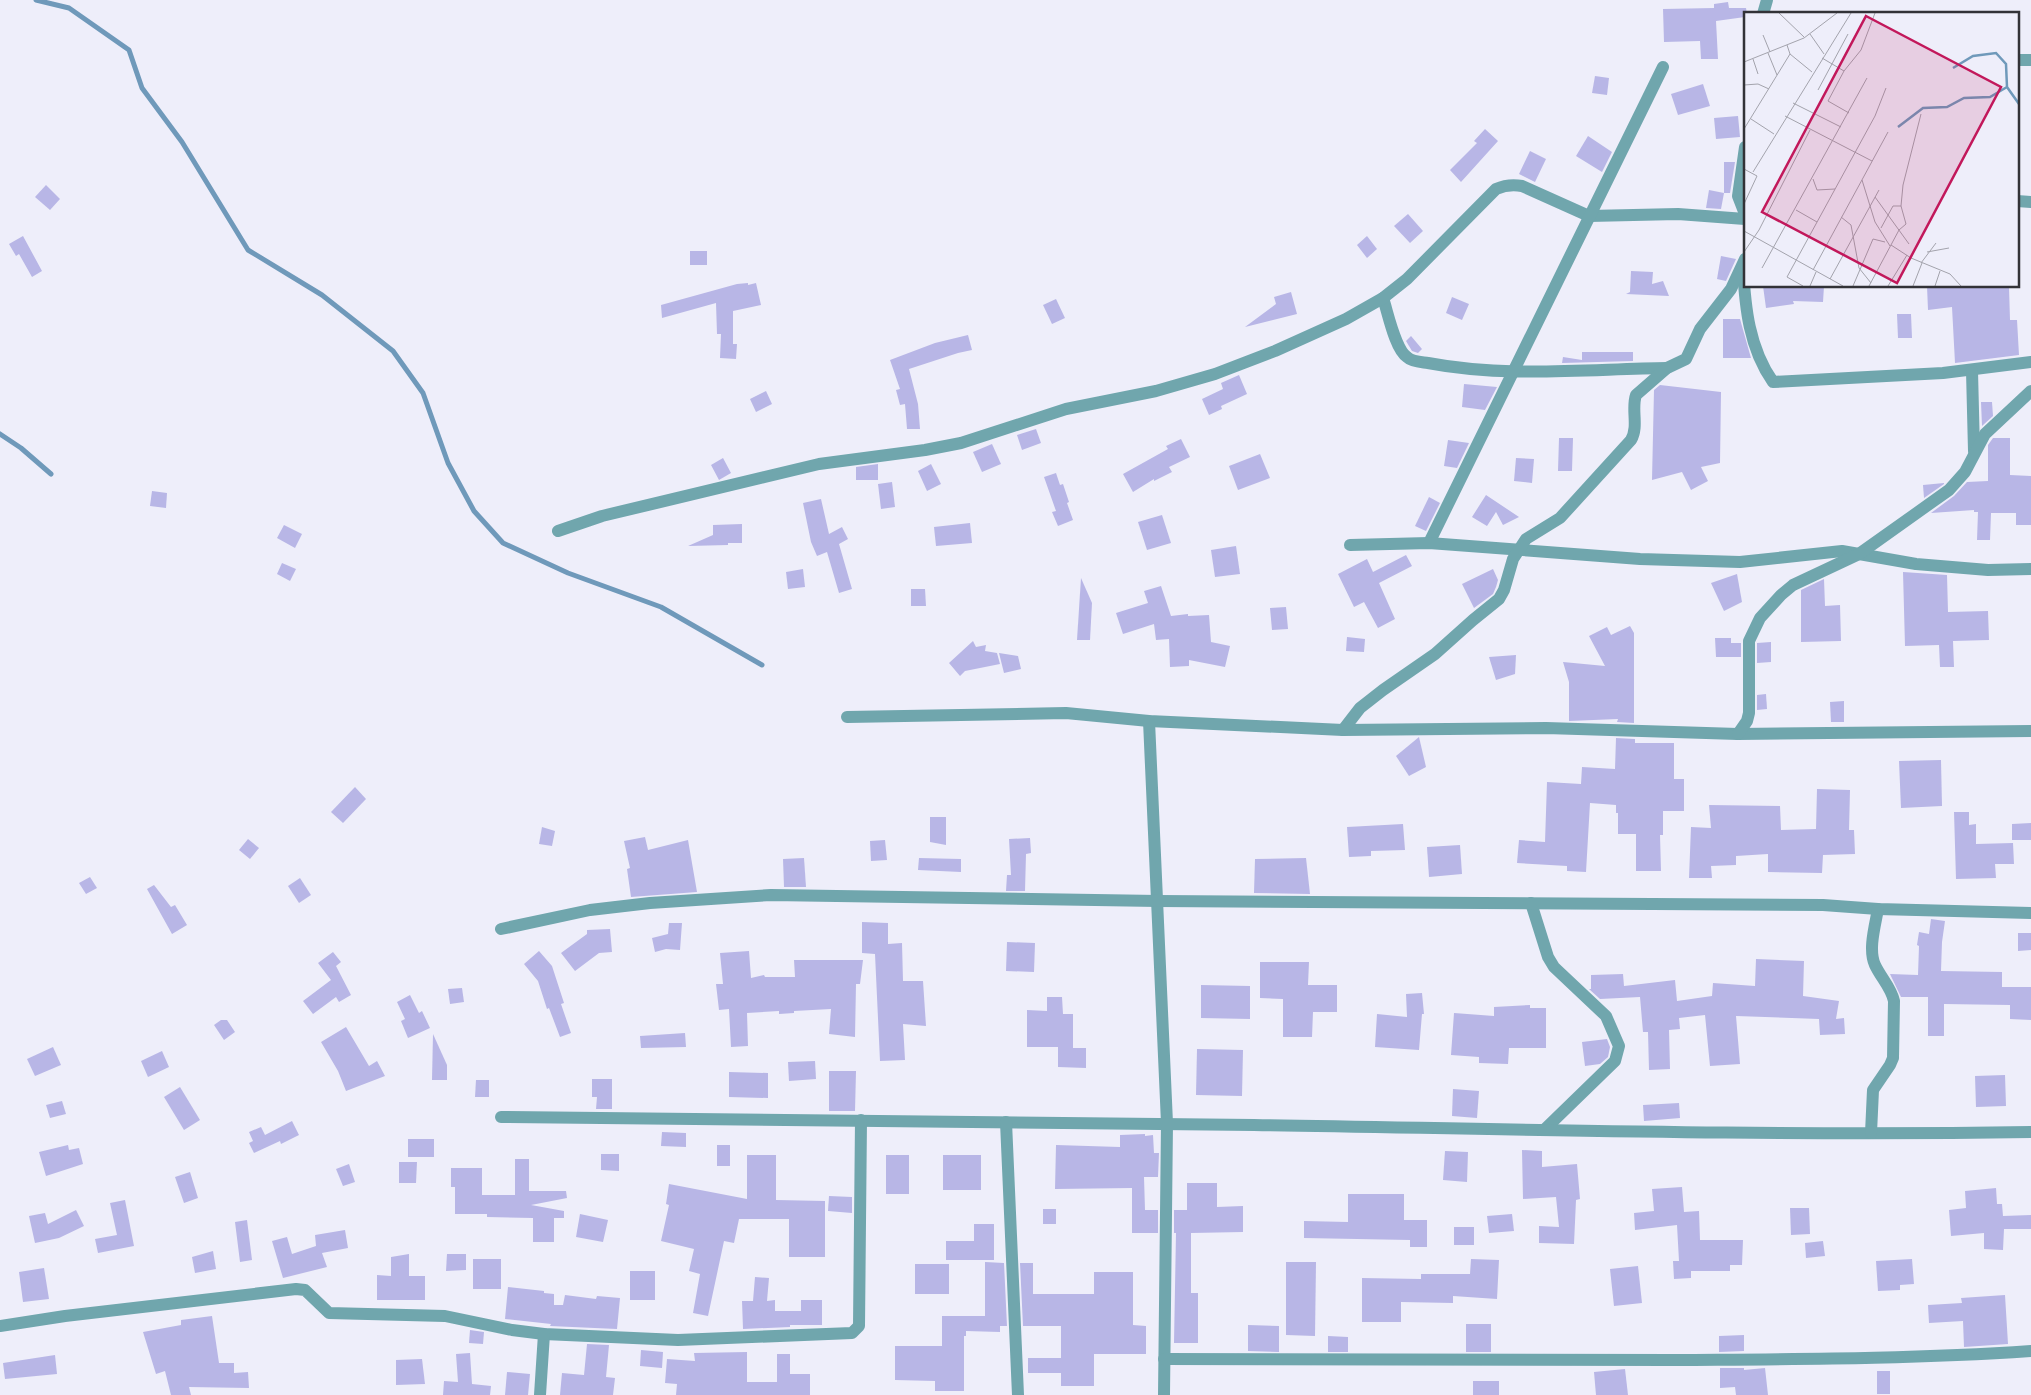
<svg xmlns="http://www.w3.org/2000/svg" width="2031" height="1395" font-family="'Fira Sans Condensed',sans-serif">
<rect width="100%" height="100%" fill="#eeeefa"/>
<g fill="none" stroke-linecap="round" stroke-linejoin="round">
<g stroke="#6f99ba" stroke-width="5">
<path d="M36,0L69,8L129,50L142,88L182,142L248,250L322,295L393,351L423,393L448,463L474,511L503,543L568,573L661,607L762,665"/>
<path d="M0,434L21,448L51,474"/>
</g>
</g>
<g fill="#b8b6e6">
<path d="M1728,2L1729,8H1746L1747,14H1745V17L1716,21L1718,59H1701L1700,41L1664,42L1663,9L1714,8V4Z"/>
<path d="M1595,76L1609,78L1607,95L1592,93Z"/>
<path d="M1703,84L1710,106L1678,115L1671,94Z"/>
<path d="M1738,116L1740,137L1716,139L1714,118Z"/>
<path d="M1485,129L1498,141L1461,182L1450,170L1477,143L1474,141Z"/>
<path d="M1588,136L1612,152L1602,172L1576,156Z"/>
<path d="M1530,151L1546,159L1535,182L1519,174Z"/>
<path d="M1724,162H1735L1730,193H1724Z"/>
<path d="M46,185L60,199L50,210L35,197Z"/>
<path d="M1709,190L1724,193L1721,209L1706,208Z"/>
<path d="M1408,214L1423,231L1410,243L1394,226Z"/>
<path d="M23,236L42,271L32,277L19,254L16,256L9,244Z"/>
<path d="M1367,236L1377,249L1367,258L1357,245Z"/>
<rect x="690" y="251" width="17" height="14"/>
<path d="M1721,256L1736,259L1726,281L1717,279Z"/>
<path d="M1631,271L1653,272L1652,284L1663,281L1669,296L1626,294L1630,292Z"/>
<path d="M748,283V285L756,283L761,305L733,311V344H737L736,359L720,358L721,334H717L716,303L662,318L661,305L737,284Z"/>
<path d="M1763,286H1824L1823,302L1793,301L1794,304L1766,308Z"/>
<path d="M1927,286H1947V288L2009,287L2010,320H2017L2019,355L1955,363L1952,307L1928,310Z"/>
<path d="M1291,292L1297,314L1245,327L1276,304L1274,297Z"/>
<path d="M1452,297L1469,304L1462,320L1446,313Z"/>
<path d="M1056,299L1065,318L1052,324L1043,305Z"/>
<path d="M1897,314H1911L1912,338H1898Z"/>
<path d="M1723,319H1740L1751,358H1723Z"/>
<path d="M968,335L972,350L958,353L909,369L918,404L920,429H907L905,404L900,405L896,390L900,389L890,360L935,343Z"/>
<path d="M1411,336L1422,349L1418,353L1412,351L1406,341Z"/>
<path d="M1582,352H1633V361L1562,363L1563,357L1582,360Z"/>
<path d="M1239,375L1247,394L1221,406L1222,409L1209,415L1202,399L1223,389L1221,383Z"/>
<path d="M1464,384L1497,387L1485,410L1462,407Z"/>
<path d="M1660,385L1721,392L1720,463L1701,467L1708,481L1691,490L1682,472L1652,480L1654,390Z"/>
<path d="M766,391L772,404L756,412L750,399Z"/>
<path d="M1981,402H1992L1993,416L1982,426Z"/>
<path d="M1036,429L1041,443L1022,450L1017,435Z"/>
<path d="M1559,438H1573L1572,471H1558Z"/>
<path d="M1993,438H2010V475L2031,476V525H2016V513H1991L1990,540H1977L1978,512H1974V510L1931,513L1954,496L1967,482L1988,481V445Z"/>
<path d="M1181,439L1190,457L1169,467L1172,472L1154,481V479L1133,492L1123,474L1168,449L1166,446Z"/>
<path d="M1448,440L1469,443L1457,468L1444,466Z"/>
<path d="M992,444L1001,464L982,472L973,452Z"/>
<path d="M1260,454L1270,478L1238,490L1229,466Z"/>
<path d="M723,458L731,473L719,480L711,465Z"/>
<path d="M1516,458L1534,459L1532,483L1514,481Z"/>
<path d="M878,464V480H856V467Z"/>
<path d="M931,464L941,484L927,491L918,471Z"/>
<path d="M1056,473L1060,485L1063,484L1069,502L1067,503L1073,520L1058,526L1052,512L1056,511L1044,477Z"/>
<path d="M892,482L895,507L881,509L878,484Z"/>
<path d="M1944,483V484L1924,498L1923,485Z"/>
<path d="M152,491L167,493L166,508L150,506Z"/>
<path d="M1486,495L1519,517L1503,525L1496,512L1487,526L1472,517Z"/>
<path d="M1429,497L1440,503L1426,531L1415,526Z"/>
<path d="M821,499L829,534L842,527L848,539L839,544L852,589L839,593L827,552L817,556L811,542L803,503Z"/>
<path d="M1162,515L1171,543L1147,550L1138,522Z"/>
<path d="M970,523L972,543L936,546L934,527Z"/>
<path d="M742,524V543H728V545L688,546L713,535V525Z"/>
<path d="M284,525L302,534L295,548L277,538Z"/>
<path d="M1236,546L1240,574L1215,577L1211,550Z"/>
<path d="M1406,555L1412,566L1379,583L1395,619L1378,628L1364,602L1354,607L1338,574L1367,559L1373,572Z"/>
<path d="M282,563L296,569L290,581L277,574Z"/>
<path d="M803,569L805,587L788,589L786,572Z"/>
<path d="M1493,569L1498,580L1496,587L1493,594L1474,608L1462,584Z"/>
<path d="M1903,572L1947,575L1948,612L1988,611L1989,640L1953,641L1954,667H1940L1939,645L1905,646Z"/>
<path d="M1737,574L1742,602L1724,611L1711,583Z"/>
<path d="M1081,578L1092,603L1090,640H1077Z"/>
<path d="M1824,579L1825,606L1840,605L1841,641L1801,642V590Z"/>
<path d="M1161,586L1171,616L1188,614V616L1209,615L1211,642L1230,646L1225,667L1189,660V666L1170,667L1169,639L1156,640L1154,624L1123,634L1116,613L1148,603L1144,591Z"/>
<path d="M911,589H925L926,606H911Z"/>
<path d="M1286,607L1288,629L1272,630L1270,608Z"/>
<path d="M1630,626L1634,633V723L1617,722L1618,719L1569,721V682L1563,662L1605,666L1589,636L1607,627L1611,635Z"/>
<path d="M1347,637L1365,639L1364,652L1346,651Z"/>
<path d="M1715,638H1731V643H1741V657H1716Z"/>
<path d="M973,641L976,647L986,645L985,651L997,653L1000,664L965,671L960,676L949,663Z"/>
<path d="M1771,642V662L1757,663V643Z"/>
<path d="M999,653L1018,656L1021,669L1004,673Z"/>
<path d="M1516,655L1515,674L1496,680L1489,657Z"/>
<path d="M1766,694L1767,709L1757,710V695Z"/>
<path d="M1844,701V722H1831L1830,702Z"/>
<path d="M1419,737L1426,767L1409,776L1396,756Z"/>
<path d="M1616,738L1635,739V743H1674V779H1684V811H1663V835H1660L1661,871H1636V834H1618V813H1616V805L1590,803L1586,872L1567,871V866L1517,863L1519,840L1545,842L1547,782L1581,784L1582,767L1615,769Z"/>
<path d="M1941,760L1942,806L1901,808L1899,761Z"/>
<path d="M355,787L366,799L343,823L331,812Z"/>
<path d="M1817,789L1850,790L1849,830H1854L1855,854L1823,855L1822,873L1768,872V854L1736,856V865L1711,866L1712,878H1689L1691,827L1711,828L1709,805L1780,806L1781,830L1816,829Z"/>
<path d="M1954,812H1969V825L1976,824V844L2013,843L2014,864H1995L1996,878L1956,879Z"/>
<path d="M930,817H946V845L930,842Z"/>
<path d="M2031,823V840H2012V824Z"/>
<path d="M1403,824L1405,850L1371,851V856L1349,857L1347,827Z"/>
<path d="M542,827L555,831L552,846L539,844Z"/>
<path d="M645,837L648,850L688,840L697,892L631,897L627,869L630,868L624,841Z"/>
<path d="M1030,838L1031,853L1026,854L1025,891H1006L1007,875H1011L1009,839Z"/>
<path d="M248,839L259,848L250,859L239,850Z"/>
<path d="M885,840L887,860L871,861L870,841Z"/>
<path d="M1460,845L1462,874L1429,877L1427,847Z"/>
<path d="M804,858L806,887H784L783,859Z"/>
<path d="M919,858L961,859V872L918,870Z"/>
<path d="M1306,858L1310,894L1254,893L1255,859Z"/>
<path d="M90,877L97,888L86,894L79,883Z"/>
<path d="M300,878L311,895L299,903L288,886Z"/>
<path d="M154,885L171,907L175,905L187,925L172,934L147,889Z"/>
<path d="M1931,919L1945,921L1942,942L1941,971L2002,972V987H2031V1020L2010,1019V1005L1944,1004V1036H1928V997H1901L1890,974L1918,975L1919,946L1917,945L1919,932L1929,934Z"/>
<path d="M862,922L888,923V944L902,943L903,981H923L926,1026L903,1024L905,1060L880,1061L875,954L862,953Z"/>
<path d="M669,923H682L680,950L666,949L655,952L652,938L668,934Z"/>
<path d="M610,929L612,952L599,953L575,971L561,953L587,934V930Z"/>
<path d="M2018,933H2031V950L2018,951Z"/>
<path d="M1007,942L1035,943L1034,972L1006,971Z"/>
<path d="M539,951L552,966L564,1003L561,1004L571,1033L560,1037L549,1008L547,1009L538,981L524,964Z"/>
<path d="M749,951L751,978L764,975L765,977H795L794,960H863L860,984H856L855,1037L829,1034L831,1009L794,1011V1013L779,1014V1011L747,1013L748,1046L731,1047L729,1009L719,1010L716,984H723L720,953Z"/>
<path d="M333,952L341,962L336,966L351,995L339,1002L336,997L313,1014L303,1001L331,980L318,963Z"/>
<path d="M1756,959L1804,961L1803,996L1839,1001L1836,1019L1844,1018L1845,1034L1820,1035L1819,1019L1736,1016L1740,1064L1710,1066L1705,1015L1679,1018L1680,1029L1669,1030L1670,1069L1649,1070L1648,1032H1643L1640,997L1600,999L1589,989H1591V975L1623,974L1624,986L1675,980L1677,1001L1712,996L1713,983L1755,986Z"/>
<path d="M1260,962H1309L1308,985H1337V1012H1313L1312,1037H1283V999L1260,998Z"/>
<path d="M1201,985L1250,986V1019L1201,1018Z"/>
<path d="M462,988L464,1002L450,1004L448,989Z"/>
<path d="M1422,993L1424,1014H1422L1419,1050L1375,1047L1377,1014L1407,1017L1406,994Z"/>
<path d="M410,995L419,1013L422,1011L430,1028L408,1038L401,1021L405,1019L397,1002Z"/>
<path d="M1047,997H1062L1063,1014H1073V1048H1086V1068L1058,1067V1047H1027V1010L1047,1011Z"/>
<path d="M1530,1005V1008H1546V1048H1509L1508,1064L1479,1063V1057L1451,1055L1454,1013L1494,1016V1007Z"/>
<path d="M221,1020H227L235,1032L224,1040L214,1025Z"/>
<path d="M346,1027L369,1066L377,1061L385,1076L346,1091L338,1071L321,1042Z"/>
<path d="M685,1033L686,1047L641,1048L640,1036Z"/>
<path d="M433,1034L447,1065V1080H432Z"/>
<path d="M1607,1039L1610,1047L1608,1057L1600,1064L1585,1066L1582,1042Z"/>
<path d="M53,1047L61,1065L35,1076L27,1059Z"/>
<path d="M1197,1049L1243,1050L1242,1096L1196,1095Z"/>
<path d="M162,1051L169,1067L148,1077L141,1061Z"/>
<path d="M815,1061L816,1079L789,1081L788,1062Z"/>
<path d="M829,1071H856L855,1111H829Z"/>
<path d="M729,1072L768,1073V1098L729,1097Z"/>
<path d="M2005,1075L2006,1106L1976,1107L1975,1076Z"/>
<path d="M592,1079H612V1109H596L597,1097H592Z"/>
<path d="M476,1080H489V1097H475Z"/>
<path d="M180,1087L200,1120L184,1130L164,1097Z"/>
<path d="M1453,1089L1479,1091L1477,1118L1452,1116Z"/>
<path d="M62,1101L66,1114L50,1118L46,1105Z"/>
<path d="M1679,1103L1680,1118L1644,1121L1643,1105Z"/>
<path d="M292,1121L299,1135L281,1144L280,1141L254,1153L249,1143L253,1141L249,1132L261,1127L265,1135Z"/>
<path d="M662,1132L686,1133V1147L661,1146Z"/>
<path d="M1145,1134V1136L1153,1135L1154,1153H1159L1158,1177H1144L1145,1210H1158V1233H1132V1188L1055,1189L1056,1145L1120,1147V1135Z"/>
<rect x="408" y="1139" width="26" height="18"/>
<path d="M68,1145L69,1150L79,1148L83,1164L46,1176L39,1152Z"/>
<rect x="717" y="1145" width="13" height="21"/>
<path d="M1522,1150L1542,1151V1167L1577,1164L1580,1199L1576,1200L1574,1244L1539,1243V1226L1559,1227L1556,1197L1523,1199Z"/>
<path d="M1445,1151L1468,1152L1467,1182L1443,1180Z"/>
<path d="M601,1154H619V1171L601,1170Z"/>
<path d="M747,1155H776V1200L825,1201V1257H789V1219H739L734,1243L724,1241L708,1316L693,1313L700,1274L689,1271L694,1249L661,1241L669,1205L666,1204L669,1184L747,1199Z"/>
<rect x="886" y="1155" width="23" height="39"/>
<rect x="943" y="1155" width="38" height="35"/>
<path d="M515,1159H529V1191H566L567,1198L531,1205L564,1211V1218H554V1242H533V1218L487,1217V1214H455V1187H451V1168H482V1195H515Z"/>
<path d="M399,1162H417L416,1183H399Z"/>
<path d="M349,1164L355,1182L343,1186L336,1169Z"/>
<path d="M190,1172L198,1198L184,1203L175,1177Z"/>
<path d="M1187,1183H1217V1207L1243,1206V1232L1191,1233V1293H1198V1343H1174L1176,1233H1174V1210H1187Z"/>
<path d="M1682,1187L1684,1212L1699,1211L1700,1240H1743L1742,1265H1730V1271H1691V1278L1674,1279L1673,1261H1679L1677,1225L1635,1230L1634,1213L1654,1211L1652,1189Z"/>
<path d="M1996,1188L1997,1204H2002L2003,1216L2031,1215V1229H2004L2003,1250L1984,1249V1233L1951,1236L1949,1210L1966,1208L1965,1191Z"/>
<path d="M1348,1194H1404V1220H1427V1247H1410V1240L1304,1238V1221L1348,1222Z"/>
<path d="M829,1196L852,1197V1213L828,1211Z"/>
<path d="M125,1200L134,1246L98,1253L95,1239L117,1235L110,1203Z"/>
<path d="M1790,1208H1809L1810,1234L1791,1235Z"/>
<rect x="1043" y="1209" width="13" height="15"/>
<path d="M76,1210L84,1226L59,1238L35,1243L29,1216L45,1213L48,1224Z"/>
<path d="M580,1214L608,1220L603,1242L576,1237Z"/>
<path d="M1512,1214L1514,1231L1489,1233L1487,1216Z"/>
<path d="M247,1220L252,1260L240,1262L235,1222Z"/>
<path d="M974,1224H994V1260H946V1241H974Z"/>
<rect x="1454" y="1227" width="20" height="18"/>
<path d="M345,1230L348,1248L322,1253L327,1267L283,1278L272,1241L287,1237L292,1254L316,1246L315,1235Z"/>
<path d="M1823,1241L1825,1256L1806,1258L1805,1243Z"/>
<path d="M213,1251L216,1269L195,1273L192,1257Z"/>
<path d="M409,1254V1276H425V1300H377V1275L391,1276V1257Z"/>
<path d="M447,1254H466V1270L446,1271Z"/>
<rect x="473" y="1259" width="28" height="30"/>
<path d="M1471,1259L1499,1260L1497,1299L1453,1296V1303L1401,1302V1322H1362V1278L1421,1279V1274H1470Z"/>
<path d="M1912,1259L1914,1284L1900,1285V1290L1878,1291L1876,1261Z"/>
<path d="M985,1262L1004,1263L1007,1326H1000V1332L966,1331V1336H964V1391H935V1381L895,1380V1346H942V1316H985Z"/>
<path d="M1286,1262H1316L1315,1336L1286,1335Z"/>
<path d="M1020,1263H1033V1294H1094V1272H1133V1325L1146,1326V1354H1094V1386H1061V1373H1028V1358H1061V1326H1023Z"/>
<rect x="915" y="1264" width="34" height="30"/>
<path d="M1638,1266L1642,1303L1614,1306L1610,1269Z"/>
<path d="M44,1268L49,1299L23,1302L19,1272Z"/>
<rect x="630" y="1271" width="25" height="29"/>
<path d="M755,1277L769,1278L767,1301L775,1300V1311H801V1300H822V1325H790V1327L743,1329L742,1301H753Z"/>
<path d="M508,1287L544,1291V1293L554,1294V1305H563L565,1295L596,1299L597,1296L620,1298L617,1329L550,1326L551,1324L505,1319Z"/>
<path d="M2005,1295L2008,1344L1964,1347L1963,1321L1929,1323L1928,1305L1962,1303L1961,1298Z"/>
<path d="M212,1316L219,1363H234V1373L248,1372L249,1388L189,1387L191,1395H171L165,1371L156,1374L143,1332L181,1325V1320Z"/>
<rect x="1466" y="1324" width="25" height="28"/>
<path d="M1248,1325L1279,1326V1352L1248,1351Z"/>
<path d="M470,1330L484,1332L483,1344L469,1343Z"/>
<path d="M1744,1335V1351L1719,1352V1336Z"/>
<path d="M1328,1336L1348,1337V1352H1328Z"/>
<path d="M587,1344L609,1345L606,1377L615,1378L613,1395H560L562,1373L584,1375Z"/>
<path d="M641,1350L663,1352L662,1368L640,1366Z"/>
<path d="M747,1352V1382H777V1354H790V1374H810V1395H676L677,1384L665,1383L667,1359L695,1361L694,1353Z"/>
<path d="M470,1353L472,1384L491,1386L490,1395H443L444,1381L458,1382L456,1354Z"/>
<path d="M55,1355L57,1374L5,1379L3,1363Z"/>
<path d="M422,1359L425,1384L396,1385V1360Z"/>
<path d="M1720,1368H1744V1370L1765,1368L1768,1395H1736L1735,1387L1720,1388Z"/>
<path d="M1625,1369L1628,1395H1596L1594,1372Z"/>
<rect x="1877" y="1371" width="13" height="23"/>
<path d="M507,1372L530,1374L528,1395H505Z"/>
<rect x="1473" y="1381" width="26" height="14"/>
</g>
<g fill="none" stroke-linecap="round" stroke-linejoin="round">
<g stroke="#70a6ad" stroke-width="12">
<path d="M1763,14L1767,0"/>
<path d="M2017,60H2031"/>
<path d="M1745,147L1738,196L1745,214"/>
<path d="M2017,201L2031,202"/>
<path d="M1743,267C1745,307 1749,348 1773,382L1943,373L2031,362"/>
<path d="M1383,298C1388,313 1395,349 1407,357C1412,362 1422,362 1428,363C1506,378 1589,369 1667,368"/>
<path d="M1972,371L1974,451"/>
<path d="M558,531L602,516L819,464L925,450L961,443L1066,409L1156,391L1215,374L1275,351L1346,319L1383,298L1407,279L1496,189C1505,185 1512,184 1522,186L1589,216L1678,214L1745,219"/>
<path d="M1429,543L1663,67"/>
<path d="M1350,545L1429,543L1640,559L1740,562L1842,551L1916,564L1988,570L2031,569"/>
<path d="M847,717L1066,713L1149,721L1343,730L1546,728L1738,734L2031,731"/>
<path d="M1149,721L1167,1123L1164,1395"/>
<path d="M1343,730L1360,708L1383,690L1435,654L1473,620L1499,599L1504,590L1513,559L1526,539L1560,518L1631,440C1639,426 1631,409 1636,395L1667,368L1686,359L1700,329L1731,289L1745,259"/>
<path d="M1738,734L1747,721L1749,713V641L1760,618L1781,595L1793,585L1859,554L1949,490L1965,472L1985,434L2031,391"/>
<path d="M1531,903L1548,957L1554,967L1606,1016L1619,1046L1615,1061L1544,1130"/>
<path d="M501,929L590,910L650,903L771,895L1158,901L1823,905L1878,909L2031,913"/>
<path d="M501,1117C752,1118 1003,1120 1254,1125C1513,1129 1772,1136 2031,1132"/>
<path d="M1006,1122L1018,1395"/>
<path d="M1871,1133L1873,1090L1890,1065L1893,1058L1894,1001C1891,987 1881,978 1875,965C1868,950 1875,926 1878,909"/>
<path d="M0,1326L65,1316L296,1289L305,1290L329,1313L445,1316L512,1330L544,1334L678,1340L852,1333L859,1326L861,1120"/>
<path d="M1164,1359C1336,1360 1507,1361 1678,1360C1796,1359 1914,1359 2031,1351"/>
<path d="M540,1395L544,1334"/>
</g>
</g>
<g transform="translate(1744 12)">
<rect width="275" height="275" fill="#eeeefa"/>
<path fill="none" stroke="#6f99ba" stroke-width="2.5" d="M209,56L229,44L252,41L262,52L263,75L275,92M154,115L179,96L203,95L220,86L246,85L263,75"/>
<path fill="none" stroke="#a3a3ac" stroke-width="1" d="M35,1L60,25M66,22L80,42M19,23L26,40M43,33L46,42L68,60M24,41L33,63M78,46L100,59M9,47L14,62M0,50L60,26L93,1M0,73L14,72L25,77M74,78L104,22M49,91L97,115M105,101L84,89L100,59L117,38L131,1M41,104L128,149M7,107L30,122M0,117L46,42M0,157L13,164L0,192M9,160L107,1M69,167L73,178L91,177M118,168L131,210L146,234M131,185L165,232M52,198L73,210M97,205L107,213L115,256L127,271M137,216L149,194H157M0,219L99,274M147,233L167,246L206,262L217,274M0,240L15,218L66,118M183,240L205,236M177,251L192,231M18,256L123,66M69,258L144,120M86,267L135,178M59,274L43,265L131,104L142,76M66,274L72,260M109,274L129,227L141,230M125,274L155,218L162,212L157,194L159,173L177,102M144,274L163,243M169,274L178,251M191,274L196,259"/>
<path fill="#c2185b" fill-opacity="0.15" stroke="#c2185b" stroke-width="2.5" d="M122,4L257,75L153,271L18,200Z"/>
<rect width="275" height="275" fill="none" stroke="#323237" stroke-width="2.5"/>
</g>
</svg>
